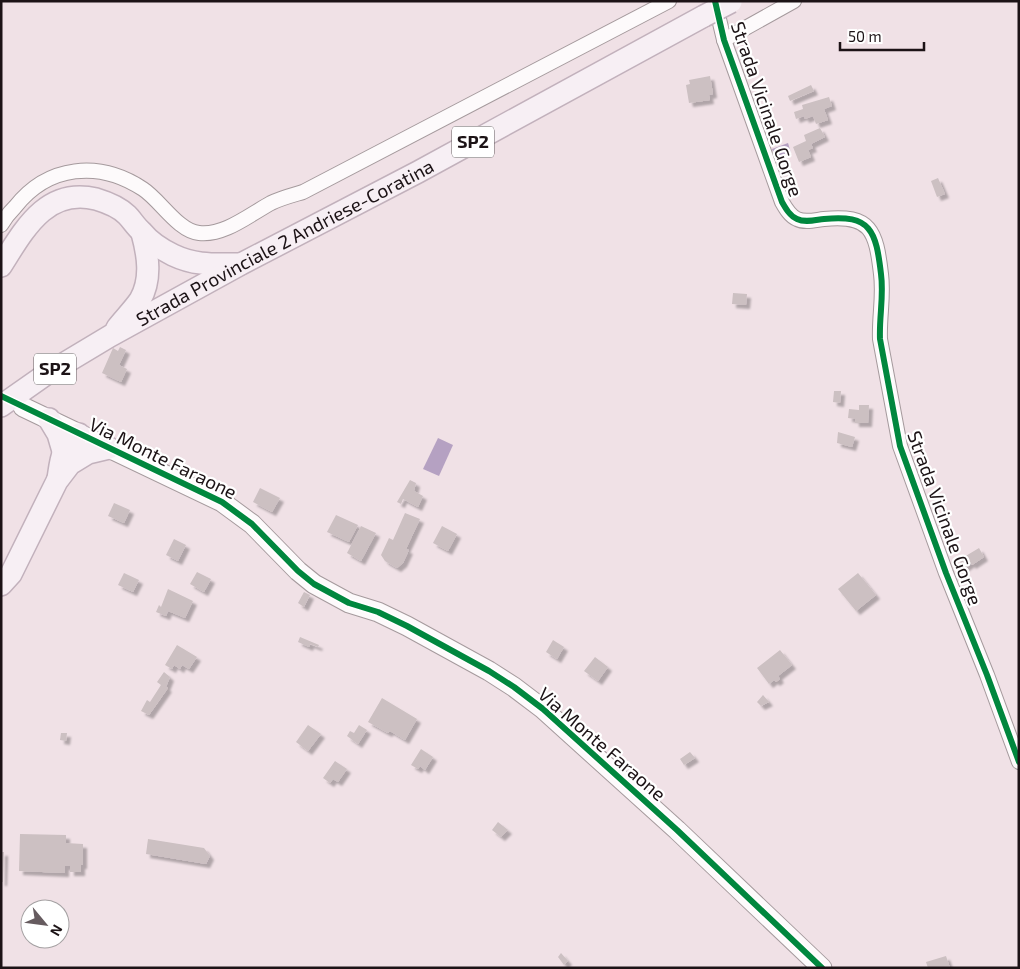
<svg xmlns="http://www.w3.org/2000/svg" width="1020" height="969" font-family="'Exo 2',sans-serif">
<defs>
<filter id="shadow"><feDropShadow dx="4" dy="4" stdDeviation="1" flood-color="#0004"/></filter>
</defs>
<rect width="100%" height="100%" fill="#f0e1e6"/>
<g fill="#b5a1c2">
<path d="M788,143L791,153L775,158L772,149Z"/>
<path d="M438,438L453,445L439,476L423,469Z"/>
</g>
<g fill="#ccc0c2" filter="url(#shadow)">
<path d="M710,76L713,94L709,95L710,100L689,103L686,85L690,84L689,80Z"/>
<path d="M811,85L814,91L790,101L788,96Z"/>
<path d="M829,97L832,106L824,109L828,120L816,124L813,116L805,119L804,116L796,119L794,112L803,109L802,105Z"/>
<path d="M820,128L825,137L811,144L813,148L808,150L811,157L799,162L793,147L806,141L804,135Z"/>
<path d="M938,178L945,194L937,197L931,181Z"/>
<path d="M733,293L747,294L746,305L732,304Z"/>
<path d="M120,347L126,350L119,365L127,369L121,382L102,373L113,348L118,351Z"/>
<path d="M834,391H841L840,403L833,402Z"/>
<path d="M859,405H869L868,423H855V419L848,418L849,409L859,410Z"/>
<path d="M838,432L855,437L852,447L837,443Z"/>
<path d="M410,480L416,483L414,491L423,496L418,507L403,499L401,504L397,502Z"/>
<path d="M260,488L280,498L272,512L253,502Z"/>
<path d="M114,503L130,510L124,523L108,516Z"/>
<path d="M405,513L420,519L406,549L409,550L403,563L397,568L385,561L381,555L389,538L393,540Z"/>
<path d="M336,515L358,525L349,542L327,532Z"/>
<path d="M361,526L376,533L361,561L347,553Z"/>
<path d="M442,526L457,534L448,551L433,543Z"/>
<path d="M174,539L186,545L178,561L166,555Z"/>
<path d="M979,548L984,557L972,565L971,563L964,568L959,560Z"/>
<path d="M197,572L211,579L204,592L190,584Z"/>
<path d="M124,573L139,580L133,592L118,585Z"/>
<path d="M858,573L876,595L856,611L838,589Z"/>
<path d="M168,589L193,601L185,618L168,611L166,616L156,612L159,605L161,607Z"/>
<path d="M304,592L310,595L304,607L298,603Z"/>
<path d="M300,637L319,645L318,647L310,644L309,647L298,642Z"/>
<path d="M553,640L564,647L557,659L546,652Z"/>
<path d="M177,645L197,657L189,669L182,665L180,669L174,665L172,669L165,665Z"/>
<path d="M780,650L792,665L778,676L780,679L776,682L774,680L769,684L757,668Z"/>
<path d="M595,657L608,667L598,681L584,671Z"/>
<path d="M164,672L170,677L166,687L168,688L149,715L141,711L147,700L150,702L161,685L157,682Z"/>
<path d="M763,695L769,702L761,706L757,702Z"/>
<path d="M382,698L417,719L405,740L390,731L388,733L368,722Z"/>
<path d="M308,725L321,734L308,751L296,742Z"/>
<path d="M359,725L367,730L358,744L347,736L350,731L354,733Z"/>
<path d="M61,733H67L66,741L60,740Z"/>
<path d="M421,749L433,757L425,770L420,766L418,769L411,765Z"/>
<path d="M690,752L695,758L684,765L680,759Z"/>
<path d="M335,761L347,769L338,782L333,779L330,783L323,778Z"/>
<path d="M498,822L508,830L501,837L492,830Z"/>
<path d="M20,834L66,835V843L83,844V865H81V872H70V866H65V873L19,871Z"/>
<path d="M148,839L204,848L210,856L206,864L146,854Z"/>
<path d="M1,852H4L3,882H1Z"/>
<path d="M561,953L568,961L564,965L558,957Z"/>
<path d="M946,956L950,968H928L926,962Z"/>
</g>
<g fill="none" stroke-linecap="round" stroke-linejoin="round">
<defs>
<g id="street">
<path d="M715,2L724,40L782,202C786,209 790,216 797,219C805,223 815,220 824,219C871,214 876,231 881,274C884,296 879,317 880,339L900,446L946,573L987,675L1019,762"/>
<path d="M724,40L794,1"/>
<path d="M1,225C5,218 10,212 15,207C48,165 99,160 143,189C160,200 178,231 199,233C224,236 249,215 271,203C281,198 293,195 303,192L669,1"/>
</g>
<path id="secondary" d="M23,407L222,502L252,524L298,571L314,584L349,603L378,612L407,626L489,671L514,687L543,709L677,830L822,968"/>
<g id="primary">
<path d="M1,266C24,230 46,187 96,199C106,202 119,207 127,215C132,220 136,227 142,232C150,242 161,249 173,255C196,266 215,264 240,264"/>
<path d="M117,328C124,319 133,310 140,300C152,279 148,255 142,233"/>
<path id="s1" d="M1,406L45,375L110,336L241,264L418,172L704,16"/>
<path d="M49,419L58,434L63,451"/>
<path d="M58,479C61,459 61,447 79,434"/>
<path d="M1,585L11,574L57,481L70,464L88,453L109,448"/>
</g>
</defs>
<use href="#street" stroke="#a59a9d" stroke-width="16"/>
<use href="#secondary" stroke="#a59a9d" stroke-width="21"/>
<use href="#primary" stroke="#c2b1bc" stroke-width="24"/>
<use href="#street" stroke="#fdfafb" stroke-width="14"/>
<use href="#secondary" stroke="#fdfafb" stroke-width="19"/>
<use href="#primary" stroke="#f7eff4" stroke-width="21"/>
<defs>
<path id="primary-bridge" d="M704,16L731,2"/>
</defs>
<use href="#primary-bridge" stroke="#c2b1bc" stroke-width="24" stroke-linecap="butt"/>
<use href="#primary-bridge" stroke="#f7eff4" stroke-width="21"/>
<defs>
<g id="cycleway">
<path d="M715,1L724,40L782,202C786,209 790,216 797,219C805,223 815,220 824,219C871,214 876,231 881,274C884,296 879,317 880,339L900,446L946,573L987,675L1019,762"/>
<path d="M1,396L222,502L252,524L298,571L314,584L349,603L378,612L407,626L489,671L514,687L543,709L677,830L822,968"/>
</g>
</defs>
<use href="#cycleway" stroke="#fff" stroke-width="9"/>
<use href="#cycleway" stroke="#00873e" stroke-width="6"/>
</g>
<g text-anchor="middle" stroke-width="4.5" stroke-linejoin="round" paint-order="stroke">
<g fill="#fff" stroke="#605a5c" stroke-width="1">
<rect x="452" y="126.5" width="42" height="31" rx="4"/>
<rect x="34" y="353.5" width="42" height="31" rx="4"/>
</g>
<g font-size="18" font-weight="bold" fill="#1c1316">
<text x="473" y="148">SP2</text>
<text x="55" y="375">SP2</text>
</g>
<g font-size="19" fill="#1c1316" stroke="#fff">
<text transform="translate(767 109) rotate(71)" y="7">Strada Vicinale Gorge</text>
<text dy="7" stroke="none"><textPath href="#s1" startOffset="328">Strada Provinciale 2 Andriese-Coratina</textPath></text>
<text transform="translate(163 458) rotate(26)" y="7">Via Monte Faraone</text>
<text transform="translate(945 518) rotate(70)" y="7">Strada Vicinale Gorge</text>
<text transform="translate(602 744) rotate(41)" y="7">Via Monte Faraone</text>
</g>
</g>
<rect width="1020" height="969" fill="none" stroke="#1c1316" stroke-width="5"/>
<g transform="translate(45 924) rotate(119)"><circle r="24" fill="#ffffff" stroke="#a4a1a2"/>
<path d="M0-4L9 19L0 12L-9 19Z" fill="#665b5f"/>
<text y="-8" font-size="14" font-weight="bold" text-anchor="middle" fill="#1c1316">N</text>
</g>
<path d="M840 42v8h84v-8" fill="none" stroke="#1c1316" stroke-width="2.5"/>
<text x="848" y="42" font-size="15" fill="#1c1316" stroke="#ffffff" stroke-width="4" paint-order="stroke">50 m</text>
</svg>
